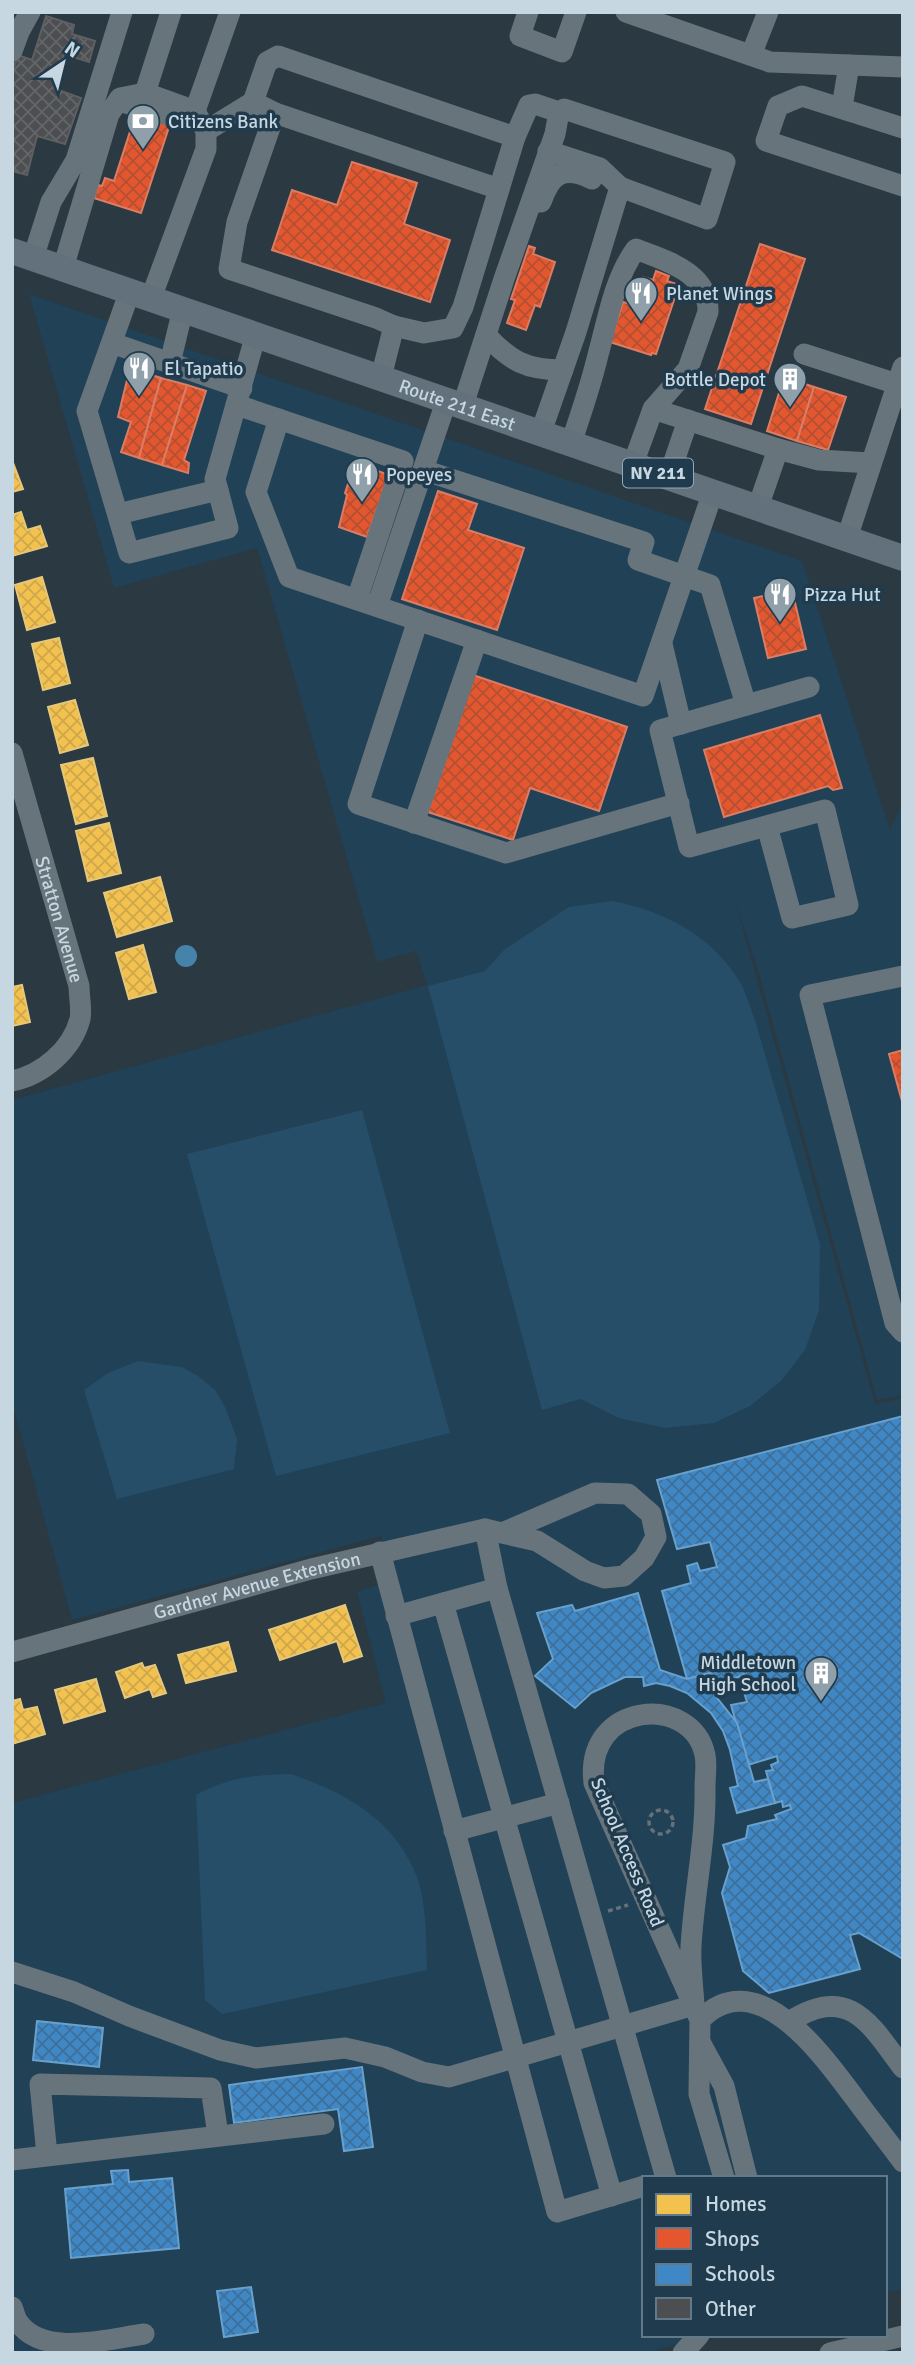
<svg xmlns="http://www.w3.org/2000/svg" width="915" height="2365" font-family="Signika,sans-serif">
<defs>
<pattern id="homes-cross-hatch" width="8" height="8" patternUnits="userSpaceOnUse" patternTransform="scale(1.75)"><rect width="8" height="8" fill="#f2c14e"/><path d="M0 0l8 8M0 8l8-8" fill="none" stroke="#cea74c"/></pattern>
<pattern id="shops-cross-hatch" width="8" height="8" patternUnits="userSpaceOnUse" patternTransform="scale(1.75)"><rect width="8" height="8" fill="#e4572e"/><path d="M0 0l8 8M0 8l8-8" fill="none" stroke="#b25035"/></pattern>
<pattern id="schools-cross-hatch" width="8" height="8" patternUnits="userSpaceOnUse" patternTransform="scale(1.75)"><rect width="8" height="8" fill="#3f88c5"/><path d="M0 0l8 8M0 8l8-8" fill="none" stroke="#3e6f98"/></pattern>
<pattern id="building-cross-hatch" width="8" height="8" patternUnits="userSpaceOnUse" patternTransform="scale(1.75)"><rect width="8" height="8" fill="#4c4e51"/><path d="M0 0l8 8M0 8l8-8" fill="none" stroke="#64676a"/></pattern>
</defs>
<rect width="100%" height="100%" fill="#2a3942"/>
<path fill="#204156" d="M29,294L802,561L890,830L903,802V1395L877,1400L758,970L736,904L875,1404L903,1398V2289L885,2293V2178H644V2335H715L644,2353H12V1803L386,1703L357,1592L393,1580L381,1536L72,1620L12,1402V1100L427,985L416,951L377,962L257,548L114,588Z"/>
<g fill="#264e68">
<path d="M612,901C665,911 713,936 741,984C747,995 750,1008 755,1020L820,1244L819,1310L805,1350L781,1381L750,1406L714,1423L665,1428L619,1418L581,1399L542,1410L428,986L485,971L504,950L569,907Z"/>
<path d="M362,1110L450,1433L276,1476L187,1154Z"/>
<path d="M138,1361L182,1367L198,1376L215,1390L225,1407L237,1439L234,1469L117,1499L84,1390L108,1373Z"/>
<path d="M291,1774C343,1792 391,1817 414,1870C427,1897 426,1940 427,1970L222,2014L205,2000L196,1795C229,1777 254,1775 291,1774Z"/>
</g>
<circle fill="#4682a9" cx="186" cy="956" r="11"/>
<g fill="url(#homes-cross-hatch)" stroke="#e5c87a" stroke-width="2">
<path d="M12,460L23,489L12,492Z"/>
<path d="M21,512L27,530L40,526L47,546L12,556V515Z"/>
<path d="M42,577L55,622L27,630L15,585Z"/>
<path d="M59,638L70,683L43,690L32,644Z"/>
<path d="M75,700L88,745L60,753L48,707Z"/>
<path d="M93,758L107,816L76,824L61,765Z"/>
<path d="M109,823L121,873L88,881L76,831Z"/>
<path d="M160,877L172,921L117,937L104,893Z"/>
<path d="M143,945L156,992L129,999L116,953Z"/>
<path d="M22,985L30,1022L12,1026V987Z"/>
<path d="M345,1605L362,1656L344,1662L337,1641L280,1660L269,1630Z"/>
<path d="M228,1642L236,1671L186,1683L178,1655Z"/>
<path d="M142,1663L144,1668L155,1665L166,1693L153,1697L150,1689L125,1698L116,1672Z"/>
<path d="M96,1679L105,1711L64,1723L55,1690Z"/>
<path d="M20,1699L23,1710L37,1707L45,1734L12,1744V1701Z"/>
</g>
<g fill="url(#shops-cross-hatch)" stroke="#db7d64" stroke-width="2">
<path d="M136,113L170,124L141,213L94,198L98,185L102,186L105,178L114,181Z"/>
<path d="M352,162L417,183L404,224L450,240L430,302L272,250L292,190L337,205Z"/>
<path d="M760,244L805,259L751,424L705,409Z"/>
<path d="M529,246L535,248L533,254L555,262L540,307L535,305L526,330L507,323L515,300L511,299Z"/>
<path d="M656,271L669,276L667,281L679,285L656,354L652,353L651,355L610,342L623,302L634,305L643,277L653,280Z"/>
<path d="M130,368L161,378L139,458L121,452L131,422L118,417Z"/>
<path d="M784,377L814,387L797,441L767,431Z"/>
<path d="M161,378L187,385L162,465L139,458Z"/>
<path d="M187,385L206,391L184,460L189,463L188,473L162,465Z"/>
<path d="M814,387L846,397L828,450L797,441Z"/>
<path d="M359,464L389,475L367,537L339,527L347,495L345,493L350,478L355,479Z"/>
<path d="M438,491L477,504L468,530L524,548L497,630L402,599Z"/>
<path d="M792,590L806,649L768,658L754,598Z"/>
<path d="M473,675L627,727L599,811L530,788L513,840L428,812Z"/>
<path d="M820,715L842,788L833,790L828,786L724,817L704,750Z"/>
<path d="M903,1050V1105L889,1054Z"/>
</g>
<g fill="url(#schools-cross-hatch)" stroke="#68a0ce" stroke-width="2">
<path d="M903,1416V1959L859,1933L850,1935L860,1969L769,1993L743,1971L722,1893L730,1867L723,1845L746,1838L748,1826L777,1819L775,1815L791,1809L790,1805L783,1807L782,1801L775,1803L766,1771L773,1770L771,1765L778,1762L777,1756L748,1765L731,1705L747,1702L739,1676L744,1675L741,1665L687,1679L662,1591L691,1583L687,1566L697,1563L700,1571L717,1567L710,1542L677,1549L657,1480Z"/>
<path d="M638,1593L660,1670L687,1679L741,1665L744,1675L724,1681L714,1694L737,1723L754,1782L768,1779L775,1803L737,1813L730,1788L738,1786L730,1750L723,1731L711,1713L687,1693L670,1686L656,1683L644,1686L643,1677H625L591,1693L575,1708L535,1676L553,1659L537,1613L572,1605L575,1611Z"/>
<path d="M37,2021L103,2028L99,2067L33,2060Z"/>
<path d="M362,2067L373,2147L344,2151L338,2109L234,2123L229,2085Z"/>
<path d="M128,2170L129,2182L172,2178L179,2248L71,2258L65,2189L113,2184L111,2171Z"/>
<path d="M251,2287L258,2332L224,2337L217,2291Z"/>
</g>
<path fill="url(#building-cross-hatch)" stroke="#5f5f61" stroke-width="2" d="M46,16L74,25L72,34L95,41L89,62L64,54L53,88L81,98L65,144L37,136L27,175L12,171V72L18,55L32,60Z"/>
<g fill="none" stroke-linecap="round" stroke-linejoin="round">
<g stroke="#667179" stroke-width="3.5" stroke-dasharray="5 3.5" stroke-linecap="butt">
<circle cx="661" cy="1822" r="12"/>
<path d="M608,1911L628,1905"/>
</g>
<g stroke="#68747b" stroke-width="21">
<path d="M528,12L520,36L562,52L576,12"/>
<path d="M626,12L770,62L903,67"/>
<path d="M12,51L19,32L30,12"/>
<path d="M751,55L768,12"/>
<path d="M145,93L171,12"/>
<path d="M118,101L178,118"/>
<path d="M842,107L849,65"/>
<path d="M195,111L230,12"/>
<path d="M275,113L237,222L229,269L376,318L394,326L381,377"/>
<path d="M903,128L802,96L778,106L766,141L903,186"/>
<path d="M206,131L253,102"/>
<path d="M499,189L275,113L253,102L267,62L278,56L515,137"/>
<path d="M541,202C551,174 563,165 592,179"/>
<path d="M33,258L51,202L76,160L122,12"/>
<path d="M63,268L109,114L120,98L145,93L195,111L206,131V149L151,298"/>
<path d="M130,291L87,411L129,553L228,528L215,479L256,334"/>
<path d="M394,326L424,333L453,328L463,307L515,137L529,105L535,104L559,112L564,109L725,162L707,219L620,187"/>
<path d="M486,335C510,361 526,370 563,370"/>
<path d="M112,343L242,388"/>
<path d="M804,354L897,384"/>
<path d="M170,363L183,309"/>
<path d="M237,405L403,461L357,599"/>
<path d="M463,405L504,279L555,134L559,112"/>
<path d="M653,409L778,449L758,507"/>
<path d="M279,419L256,492L289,577L643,696L713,492"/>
<path d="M541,432L576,332L620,187L600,168L548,151"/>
<path d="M571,443C581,414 591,384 598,355C608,319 614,279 636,249C666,261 709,272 708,312L688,369L653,409L633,464"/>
<path d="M778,449L819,460L871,463"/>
<path d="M423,470L644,542L638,560L710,585L746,705"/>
<path d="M669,476L688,420"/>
<path d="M118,514L218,490"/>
<path d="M847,538L903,367"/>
<path d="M377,606L447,399"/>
<path d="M418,620L358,804L506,853L679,803"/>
<path d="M662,644L681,724"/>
<path id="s1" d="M12,753L79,986C79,996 82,1010 80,1019C72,1050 42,1075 12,1081"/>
<path d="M414,823L477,640"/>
<path d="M767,826L792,918L848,905L825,810L689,847L660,730L809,687"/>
<path d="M903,976L810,995L895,1323L903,1332"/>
<path d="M485,1529L497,1588L666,2178"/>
<path d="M380,1552L557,2212L644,2186"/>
<path d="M443,1603L612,2196"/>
<path d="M396,1616L497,1588"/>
<path id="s2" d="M12,1652L311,1569L485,1529L502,1533L537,1541L585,1571L604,1578L624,1576L644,1558L656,1537L651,1514L628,1494L595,1493L502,1533"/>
<path d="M454,1831L559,1803"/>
<path d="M12,1972L74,1992L129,2016L220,2050L256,2058L345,2048L385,2057L422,2072L449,2077L694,2005"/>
<path d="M694,2005C693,1986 690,1966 691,1946C694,1893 706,1841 705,1787C705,1777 707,1765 705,1755C692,1693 584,1701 594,1783L700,2020L699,2094L724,2178"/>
<path d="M700,2020C757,1961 823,2056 854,2097C870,2119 887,2140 903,2162"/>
<path d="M789,2022C849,1983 870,2024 903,2068"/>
<path d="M700,2042L724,2086L747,2178"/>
<path d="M47,2155L40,2084L211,2088L218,2135"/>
<path d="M12,2160L324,2124"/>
<path d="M12,2307C14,2311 15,2318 18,2322C43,2358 108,2339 144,2334"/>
<path d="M683,2353L699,2335"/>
<path d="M830,2353L903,2336"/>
</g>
<path stroke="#62717b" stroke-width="26" id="s3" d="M12,251L903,558"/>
</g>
<defs>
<symbol id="bank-pin" viewBox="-11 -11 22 30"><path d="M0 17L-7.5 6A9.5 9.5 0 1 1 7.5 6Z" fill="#90a0aa" stroke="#1f3b4d"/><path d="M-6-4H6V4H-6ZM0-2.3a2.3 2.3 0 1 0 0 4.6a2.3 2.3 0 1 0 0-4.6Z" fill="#fff"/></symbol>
<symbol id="restaurant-pin" viewBox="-11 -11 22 30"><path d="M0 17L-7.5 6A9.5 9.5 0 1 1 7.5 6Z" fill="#90a0aa" stroke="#1f3b4d"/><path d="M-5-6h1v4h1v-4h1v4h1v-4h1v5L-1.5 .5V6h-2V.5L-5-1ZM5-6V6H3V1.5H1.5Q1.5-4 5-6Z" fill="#fff"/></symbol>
<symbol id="building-pin" viewBox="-11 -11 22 30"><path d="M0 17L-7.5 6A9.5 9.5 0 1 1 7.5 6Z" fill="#90a0aa" stroke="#1f3b4d"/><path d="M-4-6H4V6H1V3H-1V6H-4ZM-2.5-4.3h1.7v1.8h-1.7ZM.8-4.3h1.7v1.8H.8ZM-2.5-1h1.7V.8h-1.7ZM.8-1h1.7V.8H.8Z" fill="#fff"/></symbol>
</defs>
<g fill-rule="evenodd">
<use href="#bank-pin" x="124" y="102" width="38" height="52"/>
<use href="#restaurant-pin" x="622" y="274" width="38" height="52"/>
<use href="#restaurant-pin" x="120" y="349" width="38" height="52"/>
<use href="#building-pin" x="771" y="360" width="38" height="52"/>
<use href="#restaurant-pin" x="343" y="455" width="38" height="52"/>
<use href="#restaurant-pin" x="761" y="575" width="38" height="52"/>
<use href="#building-pin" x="802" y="1654" width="38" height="52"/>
</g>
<g text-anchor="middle" stroke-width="7" stroke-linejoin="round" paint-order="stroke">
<rect fill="#1f3b4d" stroke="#95a8b5" stroke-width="2" x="623" y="458.5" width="70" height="29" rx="5"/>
<g font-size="18" font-weight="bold" fill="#c7d7e2">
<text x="658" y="479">NY 211</text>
</g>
<g font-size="19" fill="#c7d7e2" stroke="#1f3b4d" text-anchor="start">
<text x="168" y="128">Citizens Bank</text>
<text x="666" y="300">Planet Wings</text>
<text x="164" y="375">El Tapatio</text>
<text x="766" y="386" text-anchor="end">Bottle Depot</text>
<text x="386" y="481">Popeyes</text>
<text x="804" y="601">Pizza Hut</text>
<text x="796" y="1669" text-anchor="end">Middletown<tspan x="796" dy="22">High School</tspan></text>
</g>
<g font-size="19" fill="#c7d7e2" stroke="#1f3b4d">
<text dy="7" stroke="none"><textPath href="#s3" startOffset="471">Route 211 East</textPath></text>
<text dy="7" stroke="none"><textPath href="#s1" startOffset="173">Stratton Avenue</textPath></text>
<text dy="7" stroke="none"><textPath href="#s2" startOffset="254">Gardner Avenue Extension</textPath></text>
<text transform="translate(628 1852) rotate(67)" y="7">School Access Road</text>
</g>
</g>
<rect width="915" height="2365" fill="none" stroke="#c7d7e2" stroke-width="28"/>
<rect x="642" y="2176" width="245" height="161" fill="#1f3b4d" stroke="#627989" stroke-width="2"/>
<rect x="656" y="2194" width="35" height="21" fill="#f2c14e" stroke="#627989" stroke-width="2"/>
<text x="705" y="2211" font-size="21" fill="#c7d7e2">Homes</text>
<rect x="656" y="2228" width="35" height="21" fill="#e4572e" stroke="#627989" stroke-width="2"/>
<text x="705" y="2246" font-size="21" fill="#c7d7e2">Shops</text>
<rect x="656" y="2264" width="35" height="21" fill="#3f88c5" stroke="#627989" stroke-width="2"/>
<text x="705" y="2281" font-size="21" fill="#c7d7e2">Schools</text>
<rect x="656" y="2298" width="35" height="21" fill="#4c4e51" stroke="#627989" stroke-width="2"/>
<text x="705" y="2316" font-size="21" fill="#c7d7e2">Other</text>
<g transform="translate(63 63) rotate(35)" stroke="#1f3b4d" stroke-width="5" paint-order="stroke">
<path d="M0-5L12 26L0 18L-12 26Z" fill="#c7d7e2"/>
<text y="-10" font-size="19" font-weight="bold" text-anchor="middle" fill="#c7d7e2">N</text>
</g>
</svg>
